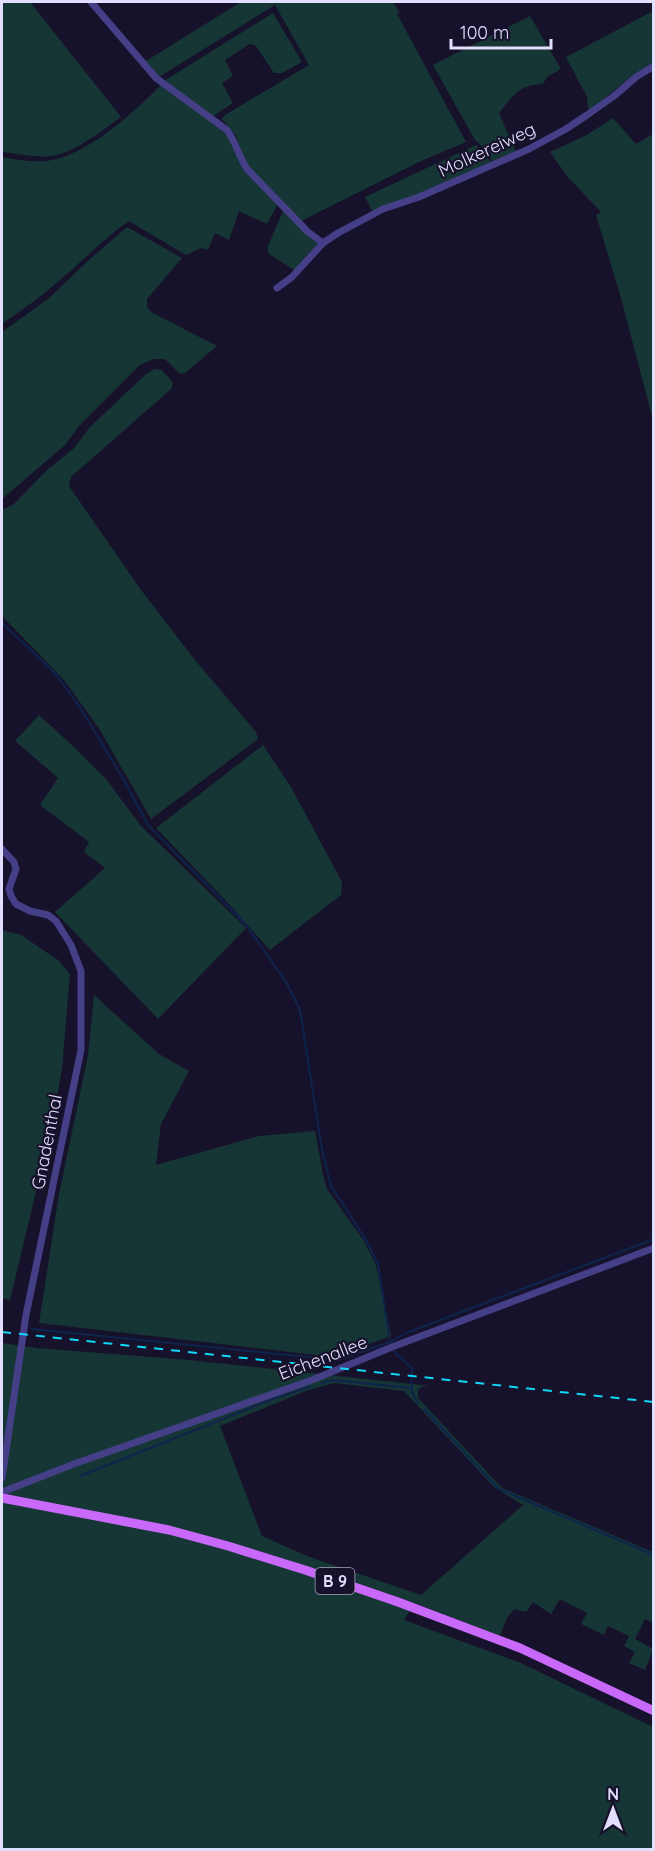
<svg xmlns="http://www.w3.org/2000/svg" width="655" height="1851" font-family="Quicksand,sans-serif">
<rect width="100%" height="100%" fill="#17122b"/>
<g fill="#163535" fill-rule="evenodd">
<path d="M2,2H30L121,117C105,129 77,150 57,155C40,159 19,154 2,152Z"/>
<path d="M241,2H393L399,12L397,14L466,142L419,162L301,221L247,168L236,136L222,119L225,115L309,65L275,5L159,77L146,61Z"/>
<path d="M653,11V62L634,74L591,109L588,108L587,97L566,57Z"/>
<path d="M273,13L302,62L282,73H274L256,46L250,44L225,60L233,76L222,83L233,103L213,116L164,81Z"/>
<path d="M530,16L561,69L547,77L543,84C519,85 513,95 499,113L516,152L492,161L480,144L475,140L433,65Z"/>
<path d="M161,85L215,123L230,138L243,170L278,204L267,224L239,211L229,240L215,233L208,250L201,248L186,255L129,221C104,238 84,260 61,279C42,296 22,310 2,324V157C15,160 39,163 52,160C91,152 133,113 161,85Z"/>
<path d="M613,118L636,144L653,134V420L621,298L596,215L601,212L567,176L550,152L587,135Z"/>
<path d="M476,145L491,162L426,191L372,211L365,197Z"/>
<path d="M283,211L318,243L294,270L269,254L267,248Z"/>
<path d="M127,227L182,258L147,299V307L151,312L217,346L185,373L180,374L165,359H154L140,365L79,426L65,445L2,499V332L48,299L90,259Z"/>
<path d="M154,369L162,370L173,383L171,389L71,477L69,486L141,590L195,660L256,732L258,739L151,819L100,730L64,680L2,616V510L14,504L46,471L74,448L90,427L145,375Z"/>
<path d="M39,715L75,748L106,779L141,826L246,928L158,1019L55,912L105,868L84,852L89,842L40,805L58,778L15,741Z"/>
<path d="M263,745L291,787L342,882L341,895L270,950L226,901L156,828Z"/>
<path d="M2,930L21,935L58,960L70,974L62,1069L52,1125L10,1300L2,1298Z"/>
<path d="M94,995L159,1054L189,1071L161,1124L156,1165L259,1136L315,1131L323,1174L327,1189L364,1241L376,1265L391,1336L333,1357L39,1323L59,1194L88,1055Z"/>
<path d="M2,1343L37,1348L189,1360L431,1386H425L418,1389V1398L502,1488L653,1552V1623L645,1619L635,1639L653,1649L645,1670L629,1663L635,1652L624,1646L629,1636L608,1626L604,1635L581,1624L587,1613L560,1599L551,1614L533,1602L526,1612L514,1609L507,1618L500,1636L415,1603L404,1620L521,1663L653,1727V1849L2,1850ZM334,1383L404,1391L494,1487L523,1505L421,1595L307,1556L262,1536L220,1426L306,1391Z"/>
</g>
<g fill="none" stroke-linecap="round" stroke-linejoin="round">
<g stroke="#0f244d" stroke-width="2">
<path d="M2,623L56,674L81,709L125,782L148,825L247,926L286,982L300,1010L322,1150L331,1186L366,1240L378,1264L390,1342L396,1354L412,1368C412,1382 409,1391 418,1403"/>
<path d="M32,1329L338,1360L390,1342L406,1333L654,1239"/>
<path d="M321,1383L334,1380L410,1388"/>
<path d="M424,1409L499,1489L654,1555"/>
<path d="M80,1476L273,1399L310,1387"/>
</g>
<g stroke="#453f88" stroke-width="7">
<path d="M91,2L156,78L227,130C236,142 239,157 247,169L308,232L323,243"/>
<path d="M277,288L292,277L323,243L338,233L383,209L419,197L529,149L566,129L587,115L614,96L636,77L654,66"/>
<path d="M2,849L14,862L16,869L9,889L11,896L16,904L30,911L48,915L56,921L71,945L81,971V1050L26,1315L2,1478"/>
<path d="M2,1492L74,1464L312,1380L392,1347L654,1248"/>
</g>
<path stroke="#c869f9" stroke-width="9" d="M2,1498L169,1530L228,1546L305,1570L398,1602L520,1648L654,1711"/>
<path stroke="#12d7f6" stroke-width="2" stroke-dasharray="9 8" stroke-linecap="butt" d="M2,1332L654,1402"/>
</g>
<g text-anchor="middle" stroke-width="4.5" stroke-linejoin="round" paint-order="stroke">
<rect fill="#17122b" stroke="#a5a1bf" stroke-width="1.5" x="315.5" y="1568" width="39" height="26" rx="4.5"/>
<g font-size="16" font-weight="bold" fill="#e2defe">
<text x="335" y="1587">B 9</text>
</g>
<g font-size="18" fill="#e2defe" stroke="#17122b">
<text transform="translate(487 150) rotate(-25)" y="6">Molkereiweg</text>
<text transform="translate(47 1142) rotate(-79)" y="6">Gnadenthal</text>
<text transform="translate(323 1358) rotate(-21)" y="6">Eichenallee</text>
</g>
</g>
<rect width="655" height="1851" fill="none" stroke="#e2defe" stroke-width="6"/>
<g transform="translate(613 1809)" stroke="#17122b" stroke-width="4.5" paint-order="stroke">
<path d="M0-4.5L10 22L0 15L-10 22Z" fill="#e2defe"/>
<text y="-9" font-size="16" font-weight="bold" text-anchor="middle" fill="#e2defe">N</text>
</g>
<path d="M451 39v9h100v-9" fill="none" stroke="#e2defe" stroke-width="3"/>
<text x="460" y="39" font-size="18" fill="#e2defe" stroke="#17122b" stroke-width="4.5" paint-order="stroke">100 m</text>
</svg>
